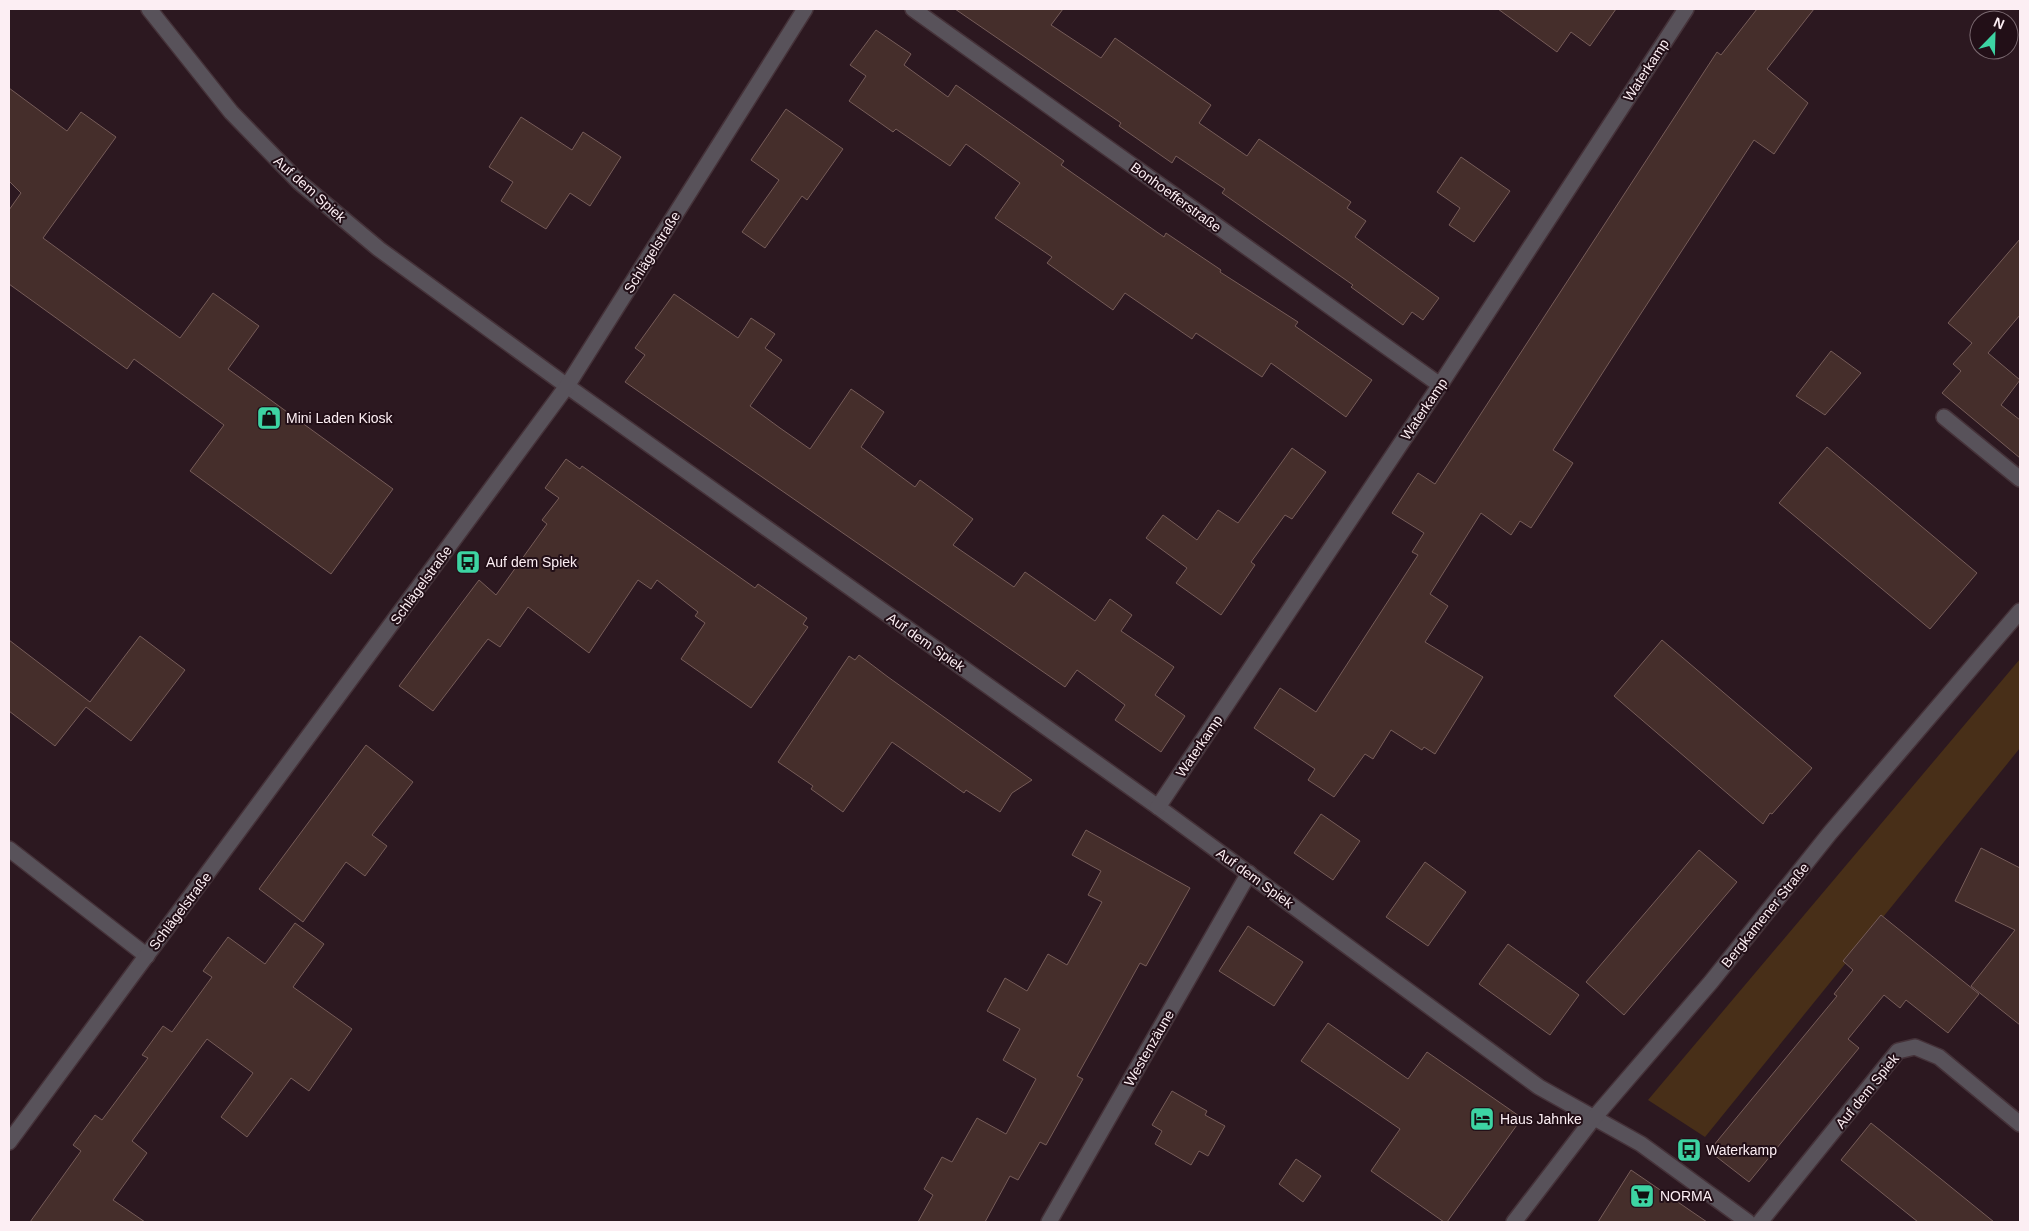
<svg xmlns="http://www.w3.org/2000/svg" width="2029" height="1231" font-family="Helvetica,sans-serif">
<rect width="100%" height="100%" fill="#2c1820"/>
<path fill="#482f18" d="M2020,659V748L1705,1137L1648,1100Z"/>
<g fill="#452e2b" stroke="#765c59">
<path d="M955,9H1063L1051,25L1101,58L1115,38L1211,105L1199,123L1247,156L1259,139L1351,202L1347,208L1366,221L1355,237L1439,298L1423,320L1412,312L1403,325L1351,287L1353,285L1222,193L1225,189L1176,156L1172,163L1119,126L1121,123Z"/>
<path d="M1498,9H1616L1590,46L1571,32L1557,52Z"/>
<path d="M1757,9H1814L1767,69L1808,103L1774,154L1754,140L1623,341L1553,450L1573,463L1531,528L1520,521L1511,535L1481,513L1430,594L1448,606L1425,642L1483,677L1435,754L1424,747L1422,750L1391,730L1373,759L1365,754L1334,797L1308,780L1315,769L1254,728L1280,688L1316,712L1418,555L1412,552L1424,533L1392,513L1418,473L1435,484L1717,52L1721,55Z"/>
<path d="M876,30L911,54L904,65L948,97L956,85L1064,161L1061,165L1164,237L1166,233L1221,270L1220,272L1298,322L1295,326L1372,380L1346,417L1271,363L1262,377L1196,333L1192,339L1125,293L1113,310L1047,263L1052,257L995,218L1020,183L966,144L950,166L896,129L893,132L849,101L866,76L850,65Z"/>
<path d="M9,88L67,131L81,112L116,137L43,238L180,338L213,293L259,326L228,369L393,489L331,574L190,471L224,425L134,359L127,369L9,284V210L21,193L9,181Z"/>
<path d="M786,109L843,149L807,200L802,196L765,248L742,232L779,180L751,160Z"/>
<path d="M521,117L572,150L583,132L621,157L590,206L570,193L546,229L501,201L513,182L489,167Z"/>
<path d="M1461,157L1510,191L1474,242L1449,225L1460,208L1437,192Z"/>
<path d="M2020,239V315L1988,353L2020,380L2001,405L2020,420V458L1942,393L1961,371L1953,364L1972,343L1948,323Z"/>
<path d="M674,294L738,338L751,318L775,334L765,348L782,360L750,406L780,428L810,449L851,389L884,412L861,447L915,487L920,480L973,519L953,545L1014,587L1025,572L1095,621L1110,599L1132,615L1121,631L1174,667L1155,695L1185,716L1161,752L1115,720L1125,705L1077,670L1065,687L625,382L645,355L635,348Z"/>
<path d="M1831,351L1861,373L1825,415L1796,396Z"/>
<path d="M1827,447L1977,573L1930,629L1779,503Z"/>
<path d="M1292,448L1326,472L1292,519L1285,515L1251,562L1255,565L1221,615L1176,583L1187,568L1146,538L1163,515L1197,540L1218,510L1238,523Z"/>
<path d="M566,459L580,469L582,466L755,588L758,584L807,618L803,624L808,627L751,708L681,659L705,623L695,616L698,612L657,580L651,589L638,580L589,653L528,607L500,647L488,639L433,711L399,686L479,580L496,595L547,524L542,520L559,498L545,488Z"/>
<path d="M140,636L185,670L131,741L86,707L55,746L9,711V640L90,702Z"/>
<path d="M1662,640L1812,768L1772,814L1770,813L1763,824L1614,696Z"/>
<path d="M859,655L888,677L1032,780L1012,793L1000,812L966,790L964,793L892,742L843,812L811,789L813,786L778,762L849,656L855,660Z"/>
<path d="M366,745L413,782L372,835L387,846L365,876L346,862L303,922L259,889Z"/>
<path d="M1321,814L1360,841L1333,880L1294,853Z"/>
<path d="M1086,830L1190,888L1146,966L1140,963L1095,1044L1077,1076L1083,1079L1046,1145L1040,1142L1018,1180L1010,1176L985,1222H918L933,1195L924,1189L942,1157L952,1162L977,1118L1006,1134L1036,1079L1003,1060L1020,1029L987,1011L1005,978L1027,991L1048,954L1067,965L1102,902L1088,895L1101,871L1072,855Z"/>
<path d="M1981,848L2020,868V1025L1971,986L2015,930L1955,901Z"/>
<path d="M1699,850L1737,882L1624,1015L1586,982Z"/>
<path d="M1425,862L1466,892L1428,946L1386,917Z"/>
<path d="M1881,915L1979,994L1948,1033L1906,1000L1900,1008L1884,995L1848,1039L1859,1048L1749,1182L1709,1151L1837,996L1834,994L1853,970L1843,961Z"/>
<path d="M295,923L324,944L293,987L352,1029L309,1091L291,1078L247,1137L221,1117L253,1073L207,1039L132,1141L147,1153L113,1200L145,1222H30L81,1151L73,1145L95,1115L102,1120L148,1058L142,1055L163,1026L172,1032L212,977L203,971L228,937L265,964Z"/>
<path d="M1248,926L1303,962L1274,1006L1219,971Z"/>
<path d="M1508,944L1579,995L1550,1035L1479,984Z"/>
<path d="M1328,1023L1408,1079L1427,1052L1522,1118L1447,1222H1444L1371,1171L1400,1129L1301,1061Z"/>
<path d="M1172,1091L1207,1111L1205,1115L1225,1126L1208,1156L1199,1151L1191,1165L1155,1144L1162,1131L1152,1125Z"/>
<path d="M1871,1123L1941,1179L1994,1222H1918L1841,1160Z"/>
<path d="M1296,1159L1321,1176L1303,1202L1279,1184Z"/>
<path d="M1631,1170L1707,1222H1598Z"/>
</g>
<g fill="none" stroke-linecap="round" stroke-linejoin="round">
<defs>
<g id="lane">
<path d="M1944,417L2020,479"/>
<path d="M9,849L147,956"/>
</g>
<g id="street">
<path d="M149,9L231,112L299,182L379,249L567,386L1158,807L1539,1087L1641,1144L1748,1222"/>
<path d="M913,9L1440,385"/>
<path d="M1158,807L1440,385L1686,9"/>
<path d="M9,1142L567,386L805,9"/>
<path d="M1049,1222L1249,873"/>
<path d="M1514,1222L1593,1119L1711,982L1830,833L2020,611"/>
<path d="M1760,1222L1898,1051L1915,1047L1939,1057L2020,1124"/>
</g>
</defs>
<use href="#lane" stroke="#453239" stroke-width="18"/>
<use href="#street" stroke="#453239" stroke-width="18"/>
<use href="#lane" stroke="#58525a" stroke-width="15"/>
<use href="#street" stroke="#58525a" stroke-width="15"/>
</g>
<defs>
<symbol id="shop-square" viewBox="-11 -11 22 22"><rect x="-9" y="-9" width="18" height="18" rx="4" fill="#3dd4a3" stroke="#220f17"/><path d="M-5-2.5h2.3a2.7 3.5 0 0 1 5.4 0H5L5.5 6h-11ZM-1.5-2.5h3a1.5 2.3 0 0 0-3 0Z" fill="#111"/></symbol>
<symbol id="bus-square" viewBox="-11 -11 22 22"><rect x="-9" y="-9" width="18" height="18" rx="4" fill="#3dd4a3" stroke="#220f17"/><path d="M-5-6H5V4H4V6H2V4H-2V6H-4V4H-5ZM-3.5-4V0h7V-4ZM-3.5 1.2v1.5H-2V1.2ZM2 1.2v1.5H3.5V1.2Z" fill="#111"/></symbol>
<symbol id="hotel-square" viewBox="-11 -11 22 22"><rect x="-9" y="-9" width="18" height="18" rx="4" fill="#3dd4a3" stroke="#220f17"/><path d="M-6-4.5h1.5V1H6V5H4.5V3h-9V5H-6ZM-4 0a1.8 1.8 0 1 1 3.6 0ZM.5 0V-2.5h3Q6-2.5 6 0Z" fill="#111"/></symbol>
<symbol id="supermarket-square" viewBox="-11 -11 22 22"><rect x="-9" y="-9" width="18" height="18" rx="4" fill="#3dd4a3" stroke="#220f17"/><path d="M-6-5.5h2.5l.6 2H6L4.5 2H-2.5L-4.4-4H-6ZM-1.5 3.2a1.3 1.3 0 1 0 .1 0ZM3 3.2a1.3 1.3 0 1 0 .1 0Z" fill="#111"/></symbol>
</defs>
<g fill-rule="evenodd">
<use href="#shop-square" x="255" y="404" width="28" height="28"/>
<use href="#bus-square" x="454" y="548" width="28" height="28"/>
<use href="#hotel-square" x="1468" y="1105" width="28" height="28"/>
<use href="#bus-square" x="1675" y="1136" width="28" height="28"/>
<use href="#supermarket-square" x="1628" y="1182" width="28" height="28"/>
</g>
<g text-anchor="middle" stroke-width="4" stroke-linejoin="round" paint-order="stroke">
<g font-size="14" fill="#fceef3" stroke="#220f17">
<text transform="translate(1646 70) rotate(-57)" y="5">Waterkamp</text>
<text transform="translate(310 189) rotate(42)" y="5">Auf dem Spiek</text>
<text transform="translate(1176 197) rotate(36)" y="5">Bonhoefferstraße</text>
<text transform="translate(652 252) rotate(-58)" y="5">Schlägelstraße</text>
<text transform="translate(1424 409) rotate(-56)" y="5">Waterkamp</text>
<text transform="translate(421 585) rotate(-54)" y="5">Schlägelstraße</text>
<text transform="translate(926 642) rotate(35)" y="5">Auf dem Spiek</text>
<text transform="translate(1199 746) rotate(-56)" y="5">Waterkamp</text>
<text transform="translate(1255 878) rotate(36)" y="5">Auf dem Spiek</text>
<text transform="translate(180 911) rotate(-53)" y="5">Schlägelstraße</text>
<text transform="translate(1765 915) rotate(-51)" y="5">Bergkamener Straße</text>
<text transform="translate(1149 1048) rotate(-60)" y="5">Westenzäune</text>
<text transform="translate(1867 1091) rotate(-51)" y="5">Auf dem Spiek</text>
</g>
<g font-size="14" fill="#fceef3" stroke="#220f17" text-anchor="start">
<text x="286" y="423">Mini Laden Kiosk</text>
<text x="486" y="567">Auf dem Spiek</text>
<text x="1500" y="1124">Haus Jahnke</text>
<text x="1706" y="1155">Waterkamp</text>
<text x="1660" y="1201">NORMA</text>
</g>
</g>
<rect width="2029" height="1231" fill="none" stroke="#fceef3" stroke-width="20"/>
<g transform="translate(1994 35) rotate(23)"><circle r="24" fill="#220f17" stroke="#79686f"/>
<path d="M0-4L9 19L0 12L-9 19Z" fill="#3dd4a3"/>
<text y="-8" font-size="14" font-weight="bold" text-anchor="middle" fill="#fceef3">N</text>
</g>
</svg>
